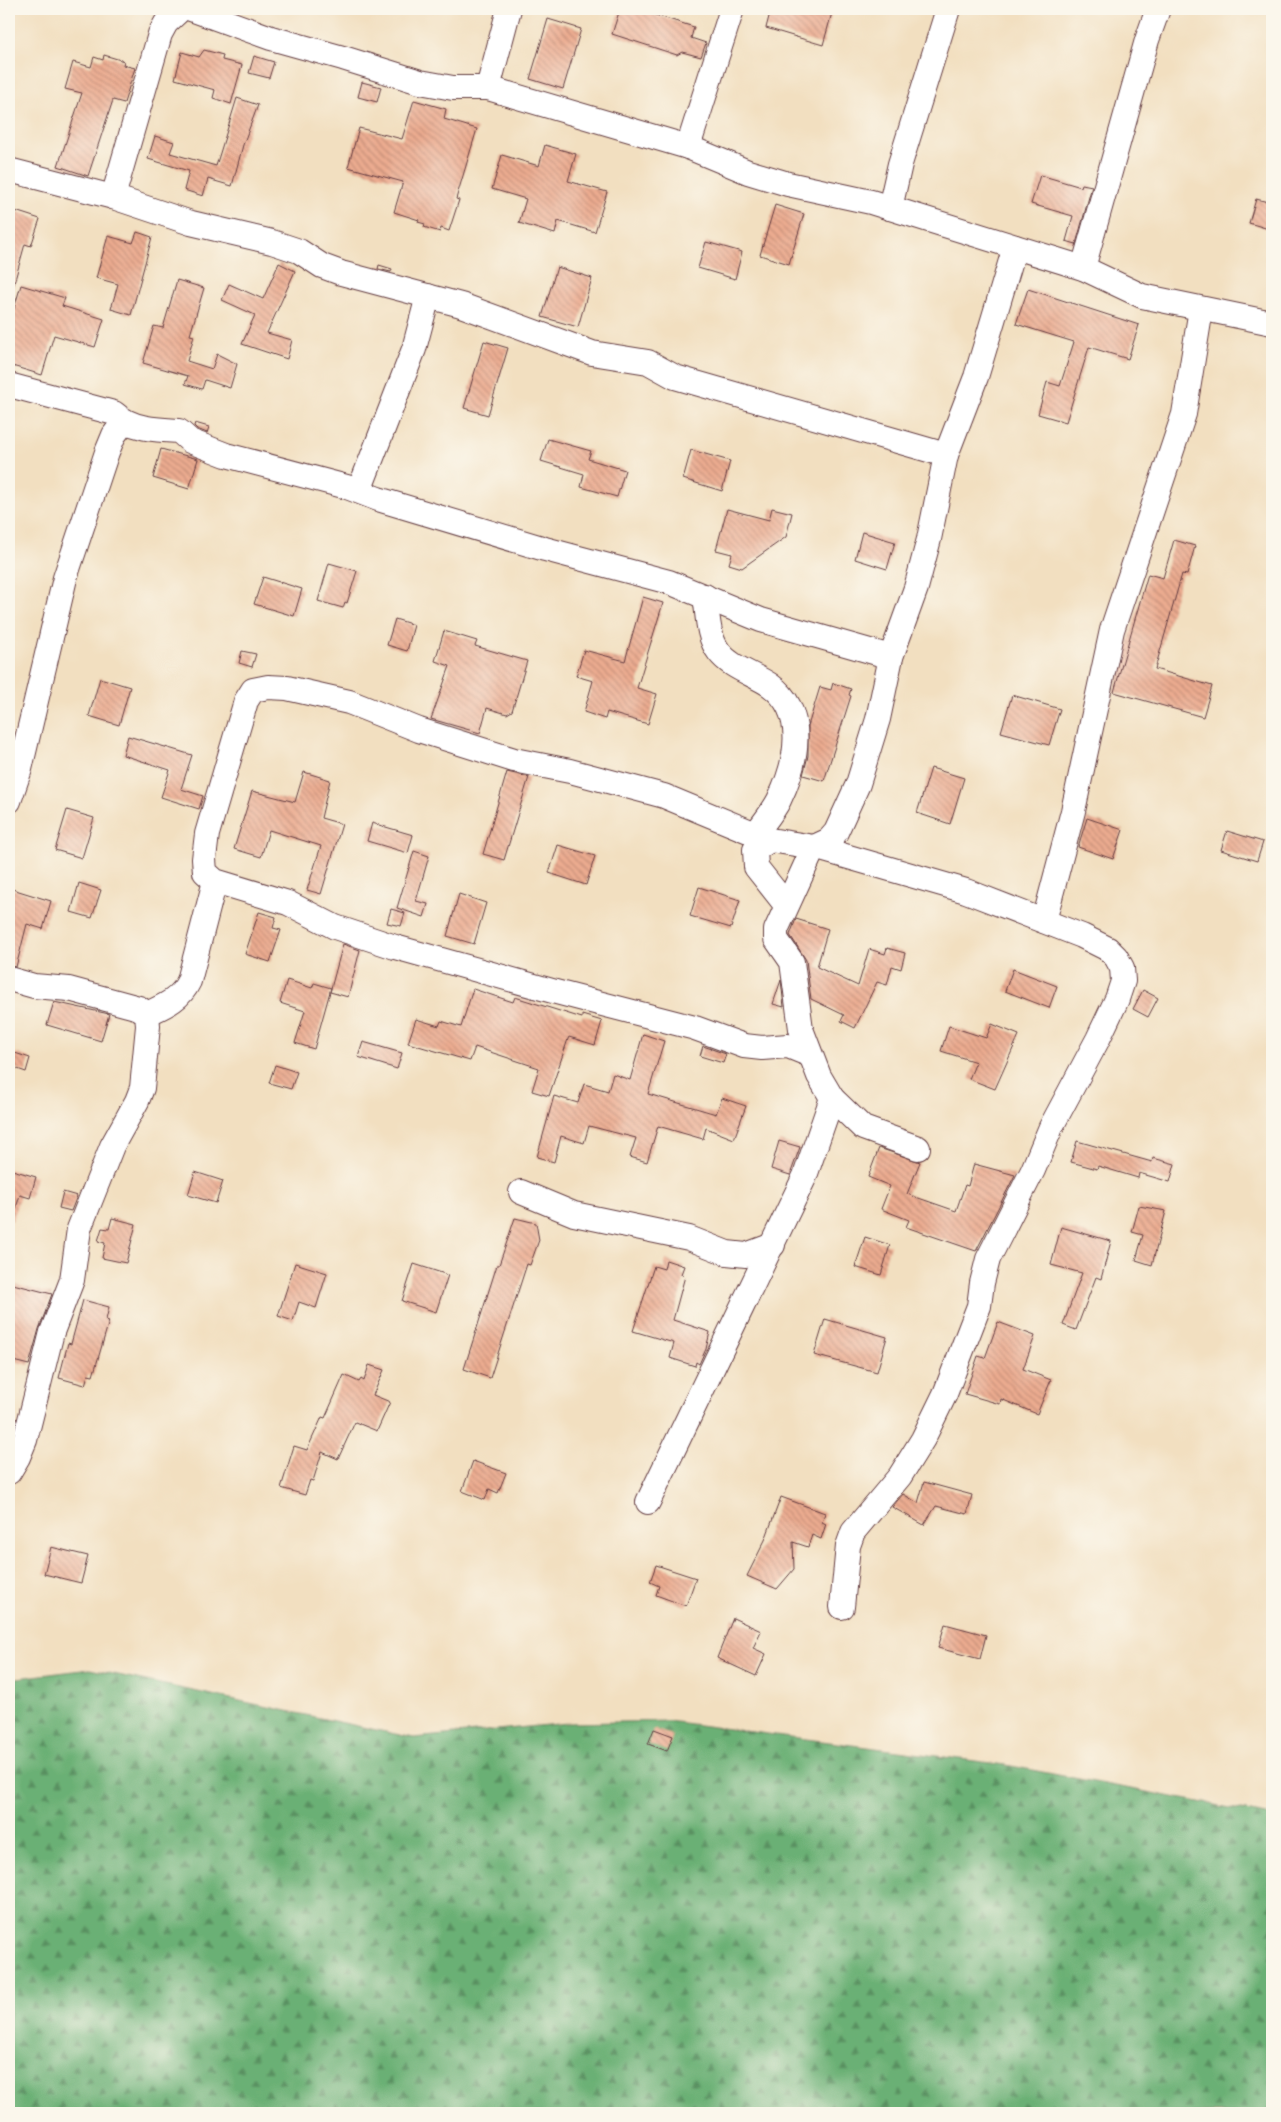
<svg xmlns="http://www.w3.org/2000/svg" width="1281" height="2122" font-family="Dekko,sans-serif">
<defs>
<pattern id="forest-firs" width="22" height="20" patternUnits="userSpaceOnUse" patternTransform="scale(1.25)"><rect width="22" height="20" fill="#6ab075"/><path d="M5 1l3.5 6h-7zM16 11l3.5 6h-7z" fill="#598f60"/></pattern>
<pattern id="building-back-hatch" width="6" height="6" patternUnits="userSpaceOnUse" patternTransform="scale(1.25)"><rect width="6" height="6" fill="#ecac90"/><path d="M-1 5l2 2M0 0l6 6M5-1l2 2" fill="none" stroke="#c18b76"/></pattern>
</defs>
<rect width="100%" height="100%" fill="#fbf7ec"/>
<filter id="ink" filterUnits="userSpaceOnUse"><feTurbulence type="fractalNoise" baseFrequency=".02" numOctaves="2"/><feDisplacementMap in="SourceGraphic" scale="10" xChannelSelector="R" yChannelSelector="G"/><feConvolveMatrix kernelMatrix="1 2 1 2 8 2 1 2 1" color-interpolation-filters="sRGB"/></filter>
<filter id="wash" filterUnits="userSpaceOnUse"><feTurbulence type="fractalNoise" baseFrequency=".0096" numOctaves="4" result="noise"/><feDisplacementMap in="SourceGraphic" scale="20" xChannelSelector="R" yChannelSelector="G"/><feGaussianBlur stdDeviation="1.12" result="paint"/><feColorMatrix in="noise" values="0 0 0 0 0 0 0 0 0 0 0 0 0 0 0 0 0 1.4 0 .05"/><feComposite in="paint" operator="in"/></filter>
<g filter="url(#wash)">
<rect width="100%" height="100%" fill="#f2dfc0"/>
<path fill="url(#forest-firs)" stroke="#5a6850" d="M90,1669L414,1738L568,1723L668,1721L1006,1765L1272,1816V2113H9V1679Z"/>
<g id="blocks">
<g fill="url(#building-back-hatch)">
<path d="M620,9H636L694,27L691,38L706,43L701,57L682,52L677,55L612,34Z"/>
<path d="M771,9H833L823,45L766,28Z"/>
<path d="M548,19L581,29L563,89L530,79Z"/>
<path d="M204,50L223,55L222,60L242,65L231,104L213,98L215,90L175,79L182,52L199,57Z"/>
<path d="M104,55L124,61L123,65L135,68L124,103L113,100L88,176L58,166L82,93L65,89L73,62L91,67L94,57L103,60Z"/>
<path d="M254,56L274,62L269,78L249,73Z"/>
<path d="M362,82L381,87L377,102L358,97Z"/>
<path d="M237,98L258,105L243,145L232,186L208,179L203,196L184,190L189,171L148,159L155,136L174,142L170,153L216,166Z"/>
<path d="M414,100L446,109L444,119L477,129L456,199L459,200L449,231L441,228L440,232L424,227L425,224L418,222L419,220L394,212L403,182L348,167L359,128L402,139Z"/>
<path d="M545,145L576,154L568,181L607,192L595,232L558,221L555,234L519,223L526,199L492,189L502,155L539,166Z"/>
<path d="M1040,175L1081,187L1082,184L1092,186L1076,244L1066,241L1073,216L1031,204Z"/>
<path d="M1256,199L1272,203V230L1249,223Z"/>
<path d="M775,205L804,214L789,264L760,255Z"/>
<path d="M9,209L40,219L31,246L25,244L13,287H9Z"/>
<path d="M137,232L152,237L131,315L111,309L118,284L96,278L108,236L133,243Z"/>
<path d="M706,242L742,252L735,279L698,268Z"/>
<path d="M279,263L295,271L267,333L292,340L287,359L242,344L255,315L222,300L229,284L263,299Z"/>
<path d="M379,265L392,269L391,272L378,269Z"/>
<path d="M557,267L592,278L578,327L542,317Z"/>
<path d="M177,280L204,288L190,335L194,336L187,361L212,369L217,354L237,364L230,388L205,380L202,389L185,384L188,376L143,363L154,326L163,328Z"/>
<path d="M21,285L65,298L62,306L104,319L95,347L54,335L42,375L9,365V325Z"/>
<path d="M1028,289L1139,325L1128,359L1089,347L1066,422L1038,414L1047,382L1060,386L1074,342L1016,324Z"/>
<path d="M484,341L508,348L488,415L464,408Z"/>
<path d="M195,423L209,427L207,433L197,429L194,426Z"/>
<path d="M548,439L591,451L588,459L625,470L617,497L581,487L584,474L541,461Z"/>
<path d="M161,449L198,459L189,489L153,478Z"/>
<path d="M691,450L730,461L722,491L683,479Z"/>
<path d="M772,508L792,513L786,537L742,568L729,564L732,554L716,550L727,509L769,520Z"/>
<path d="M862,532L895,542L887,569L855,559Z"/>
<path d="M1174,540L1195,546L1187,575L1182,574L1155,669L1212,686L1203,717L1114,692L1148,574L1163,578Z"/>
<path d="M329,563L357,571L347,603L345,602L343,608L318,601Z"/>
<path d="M263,577L302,589L294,616L254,604Z"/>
<path d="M643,597L663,603L637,688L657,694L648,724L607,712L605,719L584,712L593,681L576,676L584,650L625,661Z"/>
<path d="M395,619L414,625L407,651L387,645Z"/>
<path d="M444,631L477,641L475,646L527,661L512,711L507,714L487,708L480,733L431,719L450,666L435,661Z"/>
<path d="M242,651L256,654L252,667L239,663Z"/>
<path d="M100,678L130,687L119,725L89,716Z"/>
<path d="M833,683L851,689L849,695L851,696L824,781L803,775L808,756V726L820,687L831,690Z"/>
<path d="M1012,695L1060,709L1049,745L1001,732Z"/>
<path d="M128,736L192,755L181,789L203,796L199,809L161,797L170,770L123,755Z"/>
<path d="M931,768L964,778L950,824L917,813Z"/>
<path d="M304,772L330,780L321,818L342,824L321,894L307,890L321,846L269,830L261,857L234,849L252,791L295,802Z"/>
<path d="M507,772L529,777L504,860L483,854Z"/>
<path d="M67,810L94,818L82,858L55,850Z"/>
<path d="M1087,818L1123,830L1113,859L1078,847Z"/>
<path d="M372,823L413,835L408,853L367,841Z"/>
<path d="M1227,831L1263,842L1257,861L1221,850Z"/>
<path d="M558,845L595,856L586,885L549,873Z"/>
<path d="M414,851L429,856L416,901L428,904L424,917L397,908Z"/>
<path d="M79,883L101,890L92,918L71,912Z"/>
<path d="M699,887L740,900L731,928L690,916Z"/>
<path d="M9,888L51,901L43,929L27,924L16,967L9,966Z"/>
<path d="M459,894L486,903L474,944L447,936Z"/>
<path d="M391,909L405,913L401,926L387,923Z"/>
<path d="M259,912L276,917L273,928L281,930L270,962L245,954Z"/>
<path d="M796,919L828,929L817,967L858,986L869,949L885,954L887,948L905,953L901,969L892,966L887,985L877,982L855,1028L841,1021L844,1015L811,999L806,960L790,935Z"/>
<path d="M343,944L360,950L348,997L330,992Z"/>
<path d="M1013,969L1057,986L1049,1008L1005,991Z"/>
<path d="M287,980L312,988L314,983L331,988L314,1049L295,1043L305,1011L280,1003Z"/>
<path d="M781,980L784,1007L773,1004Z"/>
<path d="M473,989L513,1002L515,997L582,1018V1015L602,1021L595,1045L569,1037L568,1039L549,1096L532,1091L539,1068L475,1047L470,1061L408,1043L416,1019L439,1026L441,1021L461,1027Z"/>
<path d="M1143,990L1158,998L1148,1017L1133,1009Z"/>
<path d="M54,1002L109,1014L101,1041L47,1025Z"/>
<path d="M992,1024L1019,1035L995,1089L969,1079L976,1062L941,1051L949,1026L986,1038Z"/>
<path d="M643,1034L664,1041L648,1094L716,1114L722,1098L746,1106L734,1139L706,1128L703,1139L658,1126L647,1162L630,1157L636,1138L589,1126L584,1143L561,1136L554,1162L537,1157L554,1096L578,1103L584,1084L608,1091L613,1074L630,1080Z"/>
<path d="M363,1042L402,1053L397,1069L358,1057Z"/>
<path d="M703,1046L726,1054L723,1063L700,1056Z"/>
<path d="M9,1051L30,1058L26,1072L9,1066Z"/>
<path d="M275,1065L297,1072L291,1089L269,1083Z"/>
<path d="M779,1141L800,1147L790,1175L771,1169Z"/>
<path d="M1077,1141L1152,1162L1153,1158L1175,1164L1170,1182L1139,1173L1138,1178L1098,1166L1097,1169L1071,1162Z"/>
<path d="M879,1148L920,1162L907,1194L956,1211L965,1185L968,1186L974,1164L1015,1175L976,1251L906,1227L909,1220L881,1209L890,1186L868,1177Z"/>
<path d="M9,1169L36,1177L30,1198L20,1195L12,1221L9,1220Z"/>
<path d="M195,1172L223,1181L216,1203L188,1195Z"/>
<path d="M63,1192L77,1196L71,1211L59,1208Z"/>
<path d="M1139,1206L1166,1211L1152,1265L1136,1260L1143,1235L1132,1232Z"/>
<path d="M112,1218L136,1224L126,1263L102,1258L105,1243L98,1241L102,1228L109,1229Z"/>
<path d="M515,1218L536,1223L539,1240L530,1265L527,1264L490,1378L464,1369L497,1265H499Z"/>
<path d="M1061,1227L1111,1241L1101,1279L1096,1277L1076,1330L1063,1325L1082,1273L1051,1265Z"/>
<path d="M865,1237L890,1245L881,1275L855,1267Z"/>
<path d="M666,1260L684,1266L681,1274L685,1276L673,1320L710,1332L706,1349L699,1364L696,1362L695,1366L670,1358L674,1343L633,1331L654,1266L664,1269Z"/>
<path d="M295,1263L327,1273L316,1308L299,1302L293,1321L278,1316Z"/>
<path d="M414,1264L448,1275L436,1312L402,1301Z"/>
<path d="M9,1283L52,1294L39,1329L29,1365L9,1360Z"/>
<path d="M83,1300L109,1307L106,1320L109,1321L93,1376L88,1375L85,1385L59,1378L68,1343L71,1344Z"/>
<path d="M825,1319L887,1337L877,1372L814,1355Z"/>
<path d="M998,1322L1035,1336L1023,1369L1051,1380L1037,1414L1001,1399L1000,1404L965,1394L978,1356L985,1358Z"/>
<path d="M369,1365L384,1370L373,1395L390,1402L377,1431L355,1422L338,1459L322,1452L313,1481L310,1480L305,1495L281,1488L294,1446L307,1450L322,1417L325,1418L344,1375L359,1382L361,1379L364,1381Z"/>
<path d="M473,1461L506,1473L498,1493L489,1489L485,1500L462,1491Z"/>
<path d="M924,1482L972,1495L967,1514L936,1506L924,1525L892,1507L903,1494L918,1503Z"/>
<path d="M781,1497L825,1513L822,1522L826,1524L821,1539L812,1535L808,1547L793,1542L794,1569L777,1589L747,1576L765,1540Z"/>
<path d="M51,1547L88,1556L81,1583L44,1574Z"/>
<path d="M656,1565L696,1578L686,1606L656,1595L659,1586L650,1582Z"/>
<path d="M733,1618L761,1631L753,1648L766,1654L756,1676L717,1658Z"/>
<path d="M945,1624L986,1635L980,1659L938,1648Z"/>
<path d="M654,1729L673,1736L667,1751L648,1744Z"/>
</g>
</g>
</g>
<g filter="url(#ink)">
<use href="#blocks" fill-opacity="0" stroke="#633c41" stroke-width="1"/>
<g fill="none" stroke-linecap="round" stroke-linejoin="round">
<defs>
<g id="minor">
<path d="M191,9L271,38L343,58L420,82L453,88H488L688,147L748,172L788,184L871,202L1083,268L1142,296L1272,323"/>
<path d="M488,88L509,9"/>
<path d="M688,147L732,9"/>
<path d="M9,170L113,197L191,223L272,242L299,251L322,266L341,273L461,305L592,353L648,362L675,377L946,455"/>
<path d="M113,197L160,34L166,23L181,9"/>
<path d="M890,208L900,164L948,9"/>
<path d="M1083,268L1147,40L1158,9"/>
<path d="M9,385L114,413C131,429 156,430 179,431L190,441L226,455L347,487L378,499L545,549L669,582L761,620L891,657"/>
<path d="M359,491L414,349L428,296"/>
<path d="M705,596C708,614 707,636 719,652C731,668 754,674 770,685C808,712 797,763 779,800C773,812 763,823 755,835"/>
<path d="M9,801L20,769L65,578L107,452L114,435L124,422"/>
<path d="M770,840L755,850L756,867L786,905"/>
<path d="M1044,921L1073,811L1112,630L1184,414L1201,309"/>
<path d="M9,979L34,986L69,989L139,1008L147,1014L148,1026L142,1088L137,1101L112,1146L79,1229L72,1280L52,1332L25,1440L18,1457L9,1472"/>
<path d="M147,1014C164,1006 180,1000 189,981L215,881"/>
<path d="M810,1055L788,1046L762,1048L744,1046L695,1028L556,992L395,947L335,927L288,903L215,881L205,872L204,859L207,834L246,701L253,690L268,687L287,688L349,702L419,730L514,760L570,771L664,796L770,840L814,847L966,891L1082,936L1108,949L1116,957L1122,968L1123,981L1117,999L1098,1039L1051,1127L1033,1170L988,1259L982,1283L979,1306L945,1394L923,1439L900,1476L853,1532L848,1546L842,1607"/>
<path d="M918,1148L863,1128L832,1098L819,1076L801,1029L792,962L776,939V930L814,847L829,840L836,832L858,784L878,719L891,657L916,588L929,539L946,455L976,377L1015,247"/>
<path d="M521,1192L574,1214L689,1238L727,1253L746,1255L773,1245"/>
<path d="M648,1502L805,1176L832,1098"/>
</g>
</defs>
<use href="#minor" stroke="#633c41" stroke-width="26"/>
<use href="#minor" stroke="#fff" stroke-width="24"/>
</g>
</g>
<rect width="1281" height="2122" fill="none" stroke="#fbf7ec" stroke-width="30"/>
</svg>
